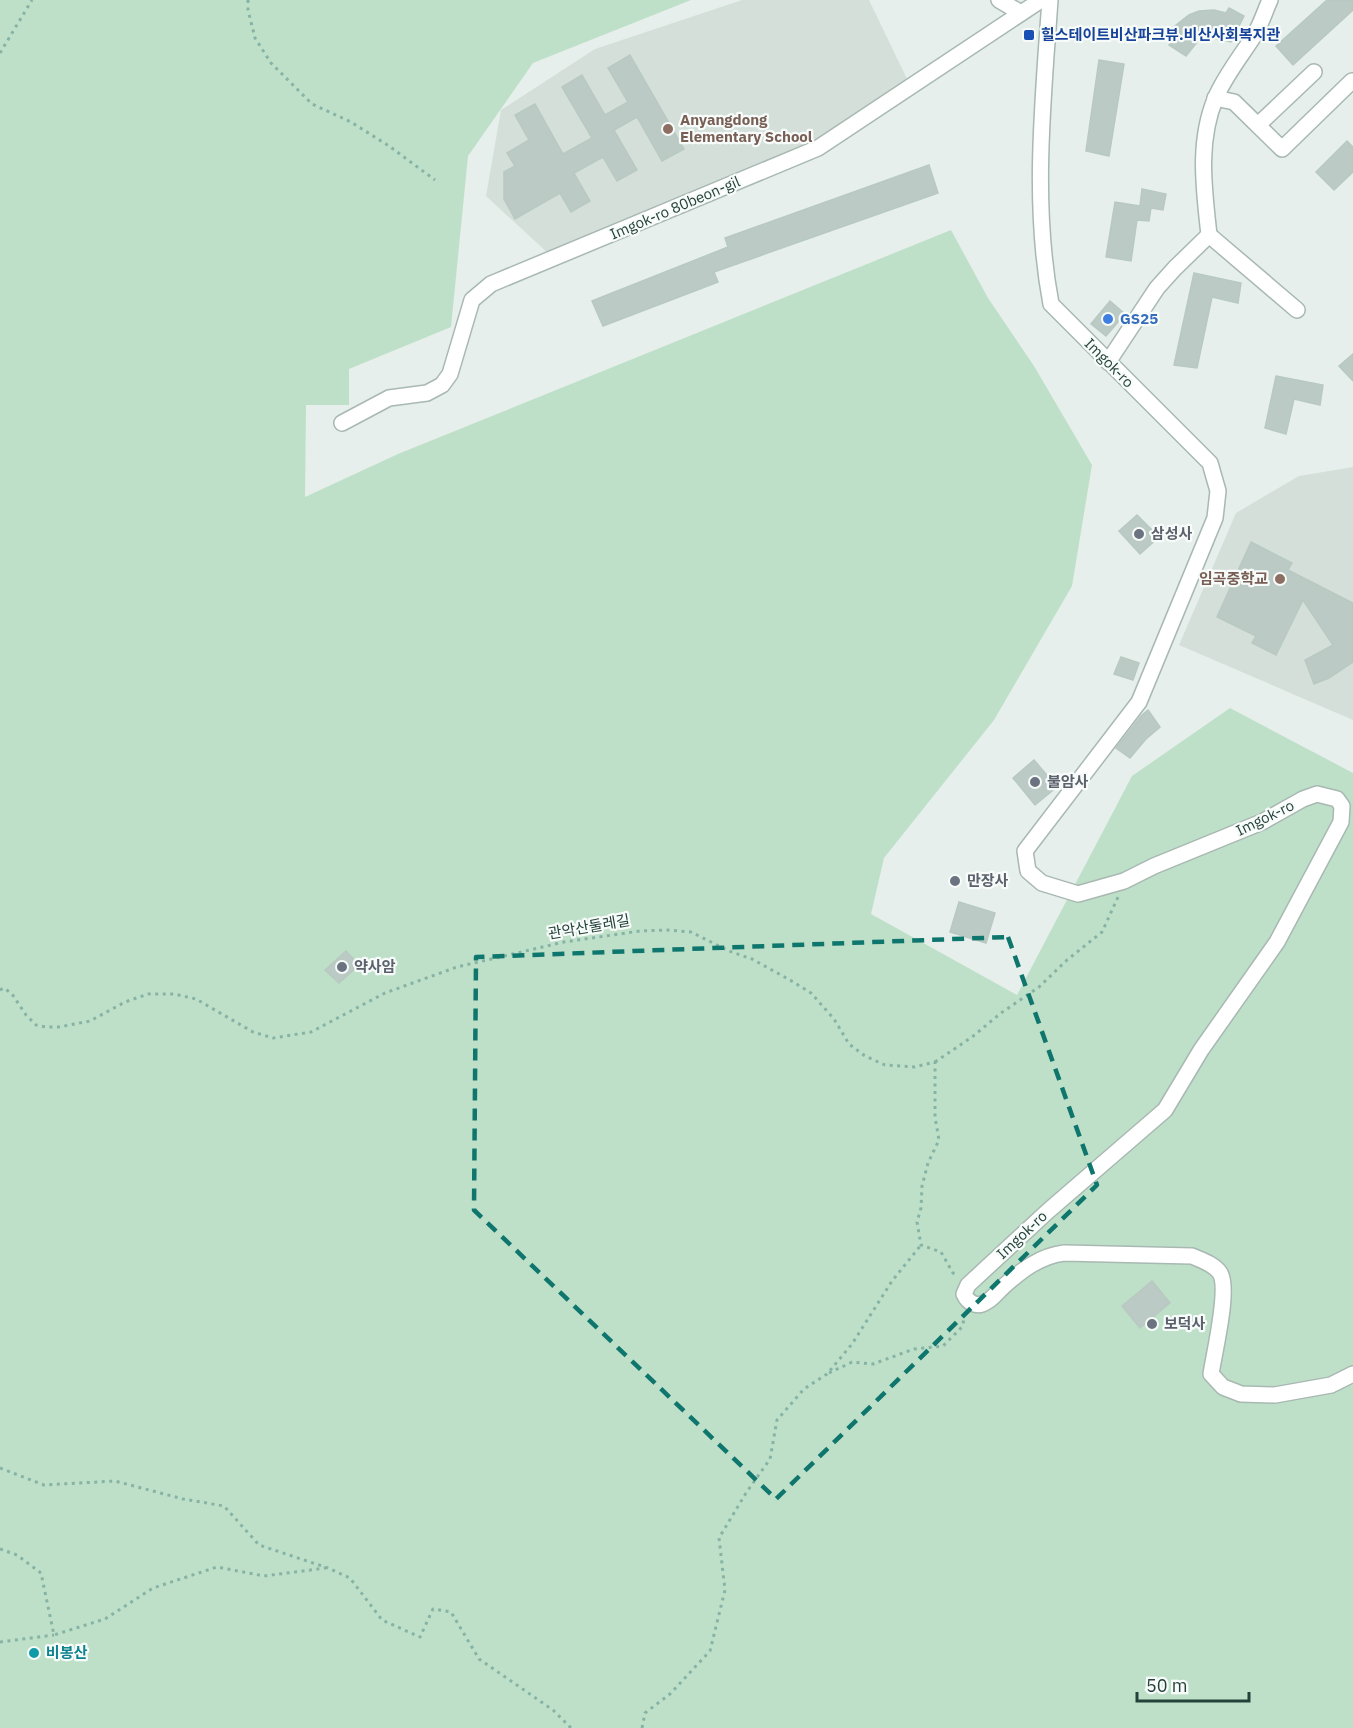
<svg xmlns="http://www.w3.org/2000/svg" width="1353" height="1728" font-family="'IBM Plex Sans','Noto Sans KR',sans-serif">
<rect width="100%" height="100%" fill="#e6efeb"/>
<g fill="#d4dfda">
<path d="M742,0H869L907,79L814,148L551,256L486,196L501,110L595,49Z"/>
<path d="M1353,467V720L1179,645L1236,513L1299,476Z"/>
</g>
<path fill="#bfe0c8" d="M0,0H691L533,63L468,156L451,327L349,369V405H306L305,497L398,454L951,230L988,298L1034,366L1092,465L1072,586L994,720L884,858L871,914L1017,995L1132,776L1230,708L1353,773V1728H0Z"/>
<g fill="#bbcac4" stroke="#b8c9c2" stroke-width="1.5">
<path d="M1327,0H1353V10L1293,65L1276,46Z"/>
<path d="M1229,8L1244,16L1231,42L1208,37L1198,41L1186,56L1169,45L1172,40L1167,36L1171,29L1189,15L1199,11L1214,10L1226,13Z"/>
<path d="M630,55L684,149L662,161L637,117L614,130L637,170L617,181L603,157L574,173L590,201L571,212L560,193L515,219L504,199V172L515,166L507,153L529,140L515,115L535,104L563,154L592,138L562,87L582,75L605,115L628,102L608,68Z"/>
<path d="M1099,60L1124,64L1109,156L1086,151Z"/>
<path d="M1347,141L1353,147V172L1334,190L1316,172Z"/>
<path d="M929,165L938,193L714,272L718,282L603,326L592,301L728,247L725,238Z"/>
<path d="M1142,189L1166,194L1163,210L1151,208L1149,221L1137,220L1131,261L1106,257L1115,202L1140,206Z"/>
<path d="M1194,273L1241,283L1238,303L1212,297L1197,368L1174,365Z"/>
<path d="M1110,301L1125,314L1106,336L1091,324Z"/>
<path d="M1353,354V381L1339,366Z"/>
<path d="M1276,376L1323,385L1320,405L1294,399L1286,434L1265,428Z"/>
<path d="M1137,515L1159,537L1140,554L1119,531Z"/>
<path d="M1251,542L1292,563L1288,570L1353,603V662L1329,678L1314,684L1305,660L1333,645L1303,600L1276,655L1252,643L1256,636L1217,617Z"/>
<path d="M1121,657L1139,663L1133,680L1114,674Z"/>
<path d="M1148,710L1160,727L1146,739L1130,758L1116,748L1141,716Z"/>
<path d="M1034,760L1057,787L1035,805L1013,778Z"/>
<path d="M959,902L995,913L986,943L950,932Z"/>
<path d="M346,951L359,965L339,983L325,970Z"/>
<path d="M1152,1281L1170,1303L1140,1328L1122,1306Z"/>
</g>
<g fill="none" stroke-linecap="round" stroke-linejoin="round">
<defs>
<g id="minor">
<path d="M999,0L1021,13"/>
<path d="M1050,0C1043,101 1032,204 1051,304L1210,463L1218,491L1215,518L1139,702L1025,851L1028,871L1042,883L1078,894L1124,881L1154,866L1262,822L1303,799L1317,794L1337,799L1342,806L1341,822L1277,942L1201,1050L1165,1110L1048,1211L968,1285L964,1294C968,1303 977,1308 986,1302C993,1299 998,1291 1004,1286C1022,1270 1040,1256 1064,1253L1192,1256C1201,1260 1214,1264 1220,1273C1230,1289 1214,1353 1211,1374L1223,1387L1241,1394L1275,1395L1331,1385L1353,1374"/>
<path d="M1215,98L1234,102L1282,149L1352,81"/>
<path d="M1258,125L1314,72"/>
<path d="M1209,235L1297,310"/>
<path d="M1108,362L1157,288L1175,268L1209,235C1204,189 1197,141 1216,97C1226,74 1242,55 1255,34C1261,24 1265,11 1270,0"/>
<path d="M342,423L389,398L427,393L442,385L450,374L472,300L491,284L818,148L1041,0"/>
</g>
</defs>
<use href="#minor" stroke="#a8b8b2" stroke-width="18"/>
<g stroke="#86b3a5" stroke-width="3" stroke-dasharray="3 4.5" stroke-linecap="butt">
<path d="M248,0V10L255,38L271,63L312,104L351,122L389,146L435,180"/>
<path d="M0,53L32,0"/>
<path d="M0,990L4,988L12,994L26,1015L36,1025L46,1027H59L90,1021L125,1002L148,994H174L196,999L253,1032L273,1038L311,1032L385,993L457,967L564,942L640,931L667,930L691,932L729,951L752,959L790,980L811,993L834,1019L849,1044L865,1056L885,1065L914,1067L935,1062V1117L939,1140L928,1163L922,1186L921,1208L917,1222L921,1245L941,1252L953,1273L957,1276"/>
<path d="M935,1062L972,1037L1001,1013L1039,987L1067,960L1102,932L1118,897"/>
<path d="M829,1373L852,1362L873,1364L914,1349L943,1346L962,1327L965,1316"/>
<path d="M0,1468L44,1485L115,1481L183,1499L224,1506L259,1545L328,1568L350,1578L382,1620L420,1637L433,1609L451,1612L479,1659L553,1710L571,1728"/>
<path d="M0,1549L17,1555L41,1573L54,1635L105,1619L153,1588L217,1567L264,1576L326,1568"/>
<path d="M0,1642L54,1635"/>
<path d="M642,1728L645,1713L670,1694L710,1651L725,1590L719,1538L746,1493L770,1459L777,1420L804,1389L827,1374L852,1344L892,1281L921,1245"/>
</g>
<use href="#minor" stroke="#fff" stroke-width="15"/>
</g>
<path fill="none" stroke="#0f766e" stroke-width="4.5" stroke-dasharray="12 8" stroke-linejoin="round" d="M1008,937L1097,1185L776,1499L474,1210L476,957Z"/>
<rect fill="#1a4fb4" stroke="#f7fbf9" stroke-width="2" x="1023" y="29" width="12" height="12" rx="3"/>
<g fill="#8d6e63" stroke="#f7fbf9" stroke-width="2">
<circle cx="668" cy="129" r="6"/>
<circle cx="1280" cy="579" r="6"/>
</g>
<circle fill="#3f7fe0" stroke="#f7fbf9" stroke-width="2" cx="1108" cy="319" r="6"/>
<g fill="#6b7280" stroke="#f7fbf9" stroke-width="2">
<circle cx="1139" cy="534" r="6"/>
<circle cx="1035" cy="782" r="6"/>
<circle cx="955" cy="881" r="6"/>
<circle cx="342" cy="967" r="6"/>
<circle cx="1152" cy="1324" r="6"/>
</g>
<circle fill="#0f9aa8" stroke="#f7fbf9" stroke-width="2" cx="34" cy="1653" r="6"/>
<g text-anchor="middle" stroke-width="4.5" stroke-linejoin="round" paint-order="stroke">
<g font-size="15" font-weight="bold" fill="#164399" stroke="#f7fbf9" text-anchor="start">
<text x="1041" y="40">힐스테이트비산파크뷰.비산사회복지관</text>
</g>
<g font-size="15" font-weight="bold" fill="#785e54" stroke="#f7fbf9" text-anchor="start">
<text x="680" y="125">Anyangdong<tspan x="680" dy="17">Elementary School</tspan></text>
<text x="1268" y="584" text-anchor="end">임곡중학교</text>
</g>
<g font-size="15" fill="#24423a" stroke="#f7fbf9">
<text transform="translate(675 208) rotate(-23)" y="5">Imgok-ro 80beon-gil</text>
<text transform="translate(1109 363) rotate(45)" y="5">Imgok-ro</text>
<text transform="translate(1265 818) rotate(-26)" y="5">Imgok-ro</text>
<text transform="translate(589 927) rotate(-10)" y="5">관악산둘레길</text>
<text transform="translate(1022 1235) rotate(-43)" y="5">Imgok-ro</text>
</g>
<g font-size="15" font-weight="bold" fill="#366cbe" stroke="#f7fbf9" text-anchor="start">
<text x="1120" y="324">GS25</text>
</g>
<g font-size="15" font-weight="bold" fill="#5b616d" stroke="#f7fbf9" text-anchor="start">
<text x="1151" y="539">삼성사</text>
<text x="1047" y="787">불암사</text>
<text x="967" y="886">만장사</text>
<text x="354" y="972">약사암</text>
<text x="1164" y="1329">보덕사</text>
</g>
<g font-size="15" font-weight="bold" fill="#0d838f" stroke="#f7fbf9" text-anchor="start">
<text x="46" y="1658">비봉산</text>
</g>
</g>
<path d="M1137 1692v9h112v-9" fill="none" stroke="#24423a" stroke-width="3"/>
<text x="1146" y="1692" font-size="18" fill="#24423a" stroke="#f7fbf9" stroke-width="4.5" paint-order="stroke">50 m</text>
</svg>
